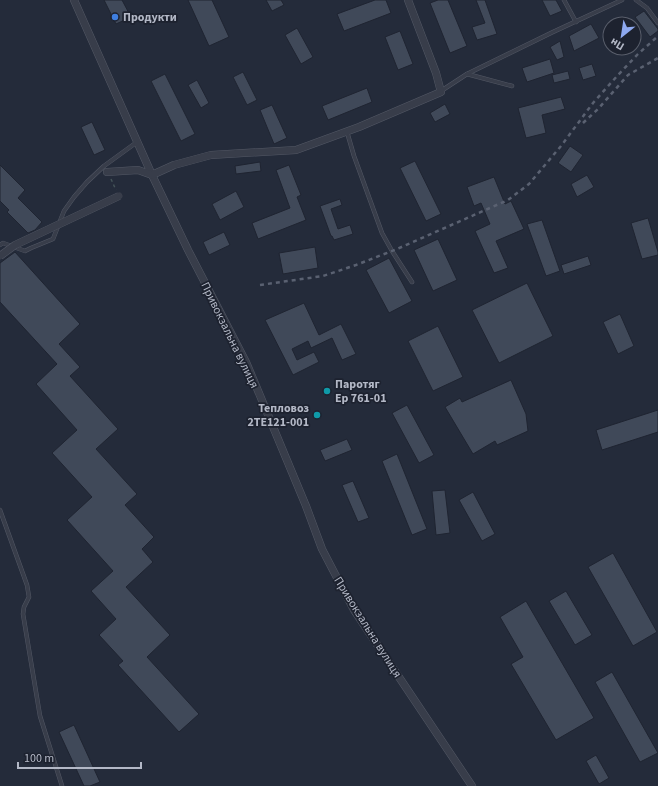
<svg xmlns="http://www.w3.org/2000/svg" width="658" height="786" font-family="'Source Sans 3',sans-serif">
<rect width="100%" height="100%" fill="#242b3a"/>
<g fill="#404959" stroke="#1f2431">
<path d="M104,0H122L131,17L116,24Z"/>
<path d="M188,0H212L229,37L209,46Z"/>
<path d="M266,0H281L284,5L272,11Z"/>
<path d="M375,0H386L391,13L344,31L337,14Z"/>
<path d="M438,0H448L467,46L450,53L430,3Z"/>
<path d="M476,0H485L497,34L477,40L472,27L485,23Z"/>
<path d="M542,0H556L562,11L550,16Z"/>
<path d="M644,11L658,29V31L650,37L635,17Z"/>
<path d="M591,24L599,38L574,51L569,36Z"/>
<path d="M297,28L313,57L301,64L285,35Z"/>
<path d="M400,31L413,64L398,70L385,37Z"/>
<path d="M560,41L564,57L557,60L550,47Z"/>
<path d="M550,59L554,73L527,82L522,68Z"/>
<path d="M592,64L596,76L583,80L579,68Z"/>
<path d="M568,71L570,79L554,83L552,75Z"/>
<path d="M243,72L257,100L247,105L233,77Z"/>
<path d="M165,74L195,134L181,141L151,81Z"/>
<path d="M197,80L209,103L201,108L188,85Z"/>
<path d="M367,88L372,102L328,120L322,106Z"/>
<path d="M561,97L565,109L542,115L546,133L526,138L518,108Z"/>
<path d="M445,104L450,114L435,122L430,113Z"/>
<path d="M272,105L287,138L274,144L260,110Z"/>
<path d="M92,122L105,150L94,155L81,127Z"/>
<path d="M570,146L583,155L571,172L558,163Z"/>
<path d="M415,161L441,214L426,221L400,168Z"/>
<path d="M260,162L261,171L236,174L235,166Z"/>
<path d="M0,165L25,190L18,198L42,222L35,230L28,233L7,212L9,210L0,201Z"/>
<path d="M289,165L301,195L297,197L306,220L258,239L252,223L290,208L276,170Z"/>
<path d="M587,175L594,187L577,197L571,184Z"/>
<path d="M494,177L505,204L511,201L524,229L496,241L508,268L494,273L475,231L490,224L481,203L474,206L467,187Z"/>
<path d="M236,191L244,207L220,220L212,204Z"/>
<path d="M340,199L342,205L331,209L338,229L350,225L353,234L334,240L332,236H331L320,206Z"/>
<path d="M648,218L658,252V255L642,259L631,223Z"/>
<path d="M542,220L560,271L546,276L527,224Z"/>
<path d="M224,232L230,245L209,255L203,242Z"/>
<path d="M438,239L457,280L433,291L414,250Z"/>
<path d="M315,247L318,268L283,274L279,253Z"/>
<path d="M15,252L80,324L59,344L80,367L70,376L118,429L96,449L137,494L125,505L154,537L142,549L153,562L126,587L170,635L147,657L199,714L179,732L118,665L123,661L99,635L116,619L91,591L113,571L67,520L92,497L52,453L77,430L36,384L57,364L0,302V263Z"/>
<path d="M588,256L591,265L564,274L561,265Z"/>
<path d="M389,258L412,301L389,313L366,270Z"/>
<path d="M527,283L553,336L499,363L472,310Z"/>
<path d="M304,303L319,335L341,324L356,354L342,360L332,338L311,348L308,341L292,349L297,360L314,352L319,362L293,375L265,320Z"/>
<path d="M620,314L634,346L618,354L603,322Z"/>
<path d="M438,326L463,377L433,391L408,341Z"/>
<path d="M511,380L526,414L528,431L497,445L495,441L473,454L445,407L460,398L462,402Z"/>
<path d="M407,405L434,455L419,463L392,413Z"/>
<path d="M658,410V432L602,450L596,430Z"/>
<path d="M347,439L352,450L325,461L320,450Z"/>
<path d="M397,454L427,529L412,535L382,461Z"/>
<path d="M353,481L369,518L358,522L342,485Z"/>
<path d="M445,490L450,533L436,535L432,491Z"/>
<path d="M473,492L495,534L482,541L459,500Z"/>
<path d="M613,553L657,632L633,646L588,567Z"/>
<path d="M566,591L592,635L575,645L549,601Z"/>
<path d="M526,601L594,718L556,740L511,664L523,657L500,617Z"/>
<path d="M612,672L658,753L640,762L595,682Z"/>
<path d="M74,725L100,782L90,786H84L59,732Z"/>
<path d="M596,755L609,778L599,784L586,761Z"/>
</g>
<g fill="none" stroke-linecap="round" stroke-linejoin="round">
<defs>
<g id="lane">
<path d="M564,0L576,22"/>
<path d="M636,0L647,8L658,23"/>
<path d="M467,74L512,86"/>
<path d="M441,91L467,74L553,32L622,0"/>
<path d="M347,132L354,156L382,233L392,251L412,282"/>
<path d="M0,245L3,243L25,251L31,248L53,239L64,211L74,197L87,182L104,166L137,142"/>
<path d="M0,510L27,585L29,597L24,607L23,614L40,716L62,786"/>
</g>
<g id="street">
<path d="M74,0L152,175L188,250L246,362L306,506L322,549L335,574L354,610L472,786"/>
<path d="M107,172L138,170L152,175L174,165L211,155L296,150L359,127L441,92L436,73L408,0"/>
</g>
</defs>
<use href="#lane" stroke="#535865" stroke-width="4.5"/>
<use href="#street" stroke="#535865" stroke-width="8"/>
<path stroke="#445358" stroke-width="1.5" stroke-dasharray="3 3" stroke-linecap="butt" d="M111,179L116,190"/>
<use href="#lane" stroke="#383d4a" stroke-width="3.5"/>
<use href="#street" stroke="#383d4a" stroke-width="7"/>
<g stroke="#5a6171" stroke-width="2.5" stroke-dasharray="4 4" stroke-linecap="butt">
<path d="M583,123L599,108L628,75L658,58"/>
<path d="M260,285L323,276L356,265L397,249L508,200L529,184L561,146L593,103L618,75L638,54L657,37"/>
</g>
<defs>
<path id="street-bridge" d="M0,256L15,245L119,196"/>
</defs>
<use href="#street-bridge" stroke="#535865" stroke-width="8" stroke-linecap="butt"/>
<use href="#street-bridge" stroke="#383d4a" stroke-width="7"/>
</g>
<circle fill="#3f7fe0" stroke="#1d222f" stroke-width="1.5" cx="115" cy="17" r="4"/>
<g fill="#0f9aa8" stroke="#1d222f" stroke-width="1.5">
<circle cx="327" cy="391" r="4"/>
<circle cx="317" cy="415" r="4"/>
</g>
<g text-anchor="middle" stroke-width="3.5" stroke-linejoin="round" paint-order="stroke">
<g font-size="12" font-weight="bold" fill="#b3b8c6" stroke="#1d222f" text-anchor="start">
<text x="123" y="21">Продукти</text>
<text x="335" y="388">Паротяг<tspan x="335" dy="14">Ер 761-01</tspan></text>
<text x="309" y="412" text-anchor="end">Тепловоз<tspan x="309" dy="14">2ТЕ121-001</tspan></text>
</g>
<g font-size="12" fill="#b3b8c6" stroke="#1d222f">
<text transform="translate(230 335) rotate(64)" y="4">Привокзальна вулиця</text>
<text transform="translate(368 627) rotate(58)" y="4">Привокзальна вулиця</text>
</g>
</g>
<g transform="translate(622 36) rotate(210)"><circle r="19" fill="#1d222f" stroke="#595e6b"/>
<path d="M0-3L7 15L0 10L-7 15Z" fill="#8ea9f0"/>
<text y="-6" font-size="11" font-weight="bold" text-anchor="middle" fill="#b3b8c6">Пн</text>
</g>
<path d="M18 762v6h123v-6" fill="none" stroke="#b3b8c6" stroke-width="2"/>
<text x="24" y="762" font-size="12" fill="#b3b8c6" stroke="#1d222f" stroke-width="3" paint-order="stroke">100 m</text>
</svg>
